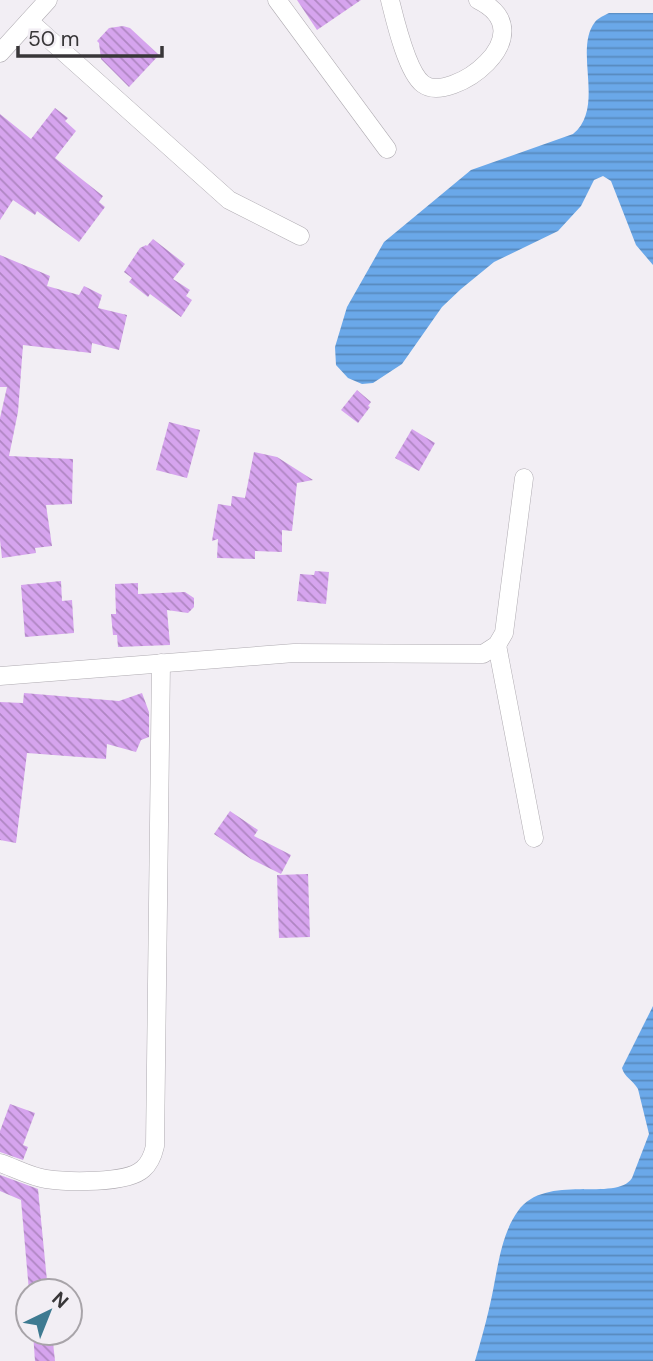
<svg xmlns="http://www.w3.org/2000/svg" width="653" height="1361" font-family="'DM Sans',sans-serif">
<defs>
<pattern id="water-rules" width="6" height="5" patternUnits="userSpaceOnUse" patternTransform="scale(1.75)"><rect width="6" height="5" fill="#6aa8e9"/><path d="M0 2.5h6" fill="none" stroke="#588abe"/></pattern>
<pattern id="building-back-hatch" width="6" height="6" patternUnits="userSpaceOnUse" patternTransform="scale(1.75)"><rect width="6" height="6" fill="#d6a4ee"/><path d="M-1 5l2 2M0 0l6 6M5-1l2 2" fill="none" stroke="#af86c2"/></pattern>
</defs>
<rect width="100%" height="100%" fill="#f2eef4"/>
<g fill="url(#water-rules)">
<path d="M609,13H653V265L636,245L611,181L603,176L594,180L581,206L558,231L494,262L461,289L442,307L402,364L373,383L362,384L348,378L336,365L335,347L347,307L384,242L471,170L573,134C606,107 573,50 595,22C598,18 605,15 609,13Z"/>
<path d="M653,1006V1361H475C480,1344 485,1326 489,1309C497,1277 499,1237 518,1211C546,1172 616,1203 632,1178L649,1134L638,1089C633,1080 624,1077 622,1068Z"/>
</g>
<g fill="url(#building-back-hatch)">
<path d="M297,0H361L317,30Z"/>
<path d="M123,26L130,28L159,55L129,87L101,59L99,43L97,41L109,28Z"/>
<path d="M55,108L68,118L65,121L76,131L55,158L103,196L99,202L105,207L79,242L37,211L35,215L13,200L0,220V114L31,139Z"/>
<path d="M153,239L185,264L173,279L190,290L186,296L192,300L181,317L150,294L148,297L129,282L132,278L124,272L140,248L146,245L147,246Z"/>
<path d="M0,255L50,276L47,286L79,295L84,286L102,295L98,308L127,315L119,350L92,343L91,353L23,345L18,412L9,456L73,459L72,504L46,505L52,546L35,548L36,553L2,558L0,540V418L7,387H0Z"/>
<path d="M357,390L371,402L368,406L370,407L358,423L341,410Z"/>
<path d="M169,422L200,430L187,478L156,470Z"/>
<path d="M412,429L435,443L419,471L395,458Z"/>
<path d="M254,452L277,457L313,480L297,483L292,531L282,530V552L255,551V559L217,558L218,539L212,541L218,504L231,506L232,496L245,498Z"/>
<path d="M315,571L329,572L326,604L297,601L300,574L314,575Z"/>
<path d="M61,581L62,601L72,600L74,633L25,637L21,585Z"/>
<path d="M138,583V594L185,592L194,598V607L188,613L167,610L170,645L118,647L117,635H113L111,614H116L115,584Z"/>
<path d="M24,693L119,701L142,693L149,712V737L141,740L136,752L107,744L106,759L27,753L16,843L0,840V702L23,703Z"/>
<path d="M230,811L258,830L254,836L291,855L281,874L251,859L214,834Z"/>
<path d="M308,874L310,937L279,938L277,875Z"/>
<path d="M10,1104L35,1113L23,1145L28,1147L23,1160L0,1152V1131Z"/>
<path d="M0,1175L38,1189L48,1291H29L21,1200L0,1191Z"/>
<path d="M33,1333H52L55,1361H35Z"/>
</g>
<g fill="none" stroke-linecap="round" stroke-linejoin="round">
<defs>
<g id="minor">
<path d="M277,0L387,149"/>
<path d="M390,0C395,20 407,72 423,84C451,105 547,34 478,0"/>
<path d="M29,21L229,200L300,236"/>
<path d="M0,53L48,0"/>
<path d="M497,645L534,838"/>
<path d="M0,676L294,653L483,654L497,645L504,633L524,478"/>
<path d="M0,1163C15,1168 31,1177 46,1179C67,1182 127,1184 143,1169C150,1163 153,1155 155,1146L161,663"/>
</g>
</defs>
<use href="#minor" stroke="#afabb1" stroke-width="19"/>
<use href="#minor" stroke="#fff" stroke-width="18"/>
</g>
<g transform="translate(49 1312) rotate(43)"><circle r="33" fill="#f2eef4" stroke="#a8a4a9" stroke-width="2"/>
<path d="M0-5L12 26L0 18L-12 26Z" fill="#3e7a91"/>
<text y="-10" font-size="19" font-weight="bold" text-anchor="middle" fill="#383638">N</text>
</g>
<path d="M18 46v10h144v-10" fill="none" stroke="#383638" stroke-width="3.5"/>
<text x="28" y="46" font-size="21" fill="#383638" stroke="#f2eef4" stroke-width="5" paint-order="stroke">50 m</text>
</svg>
